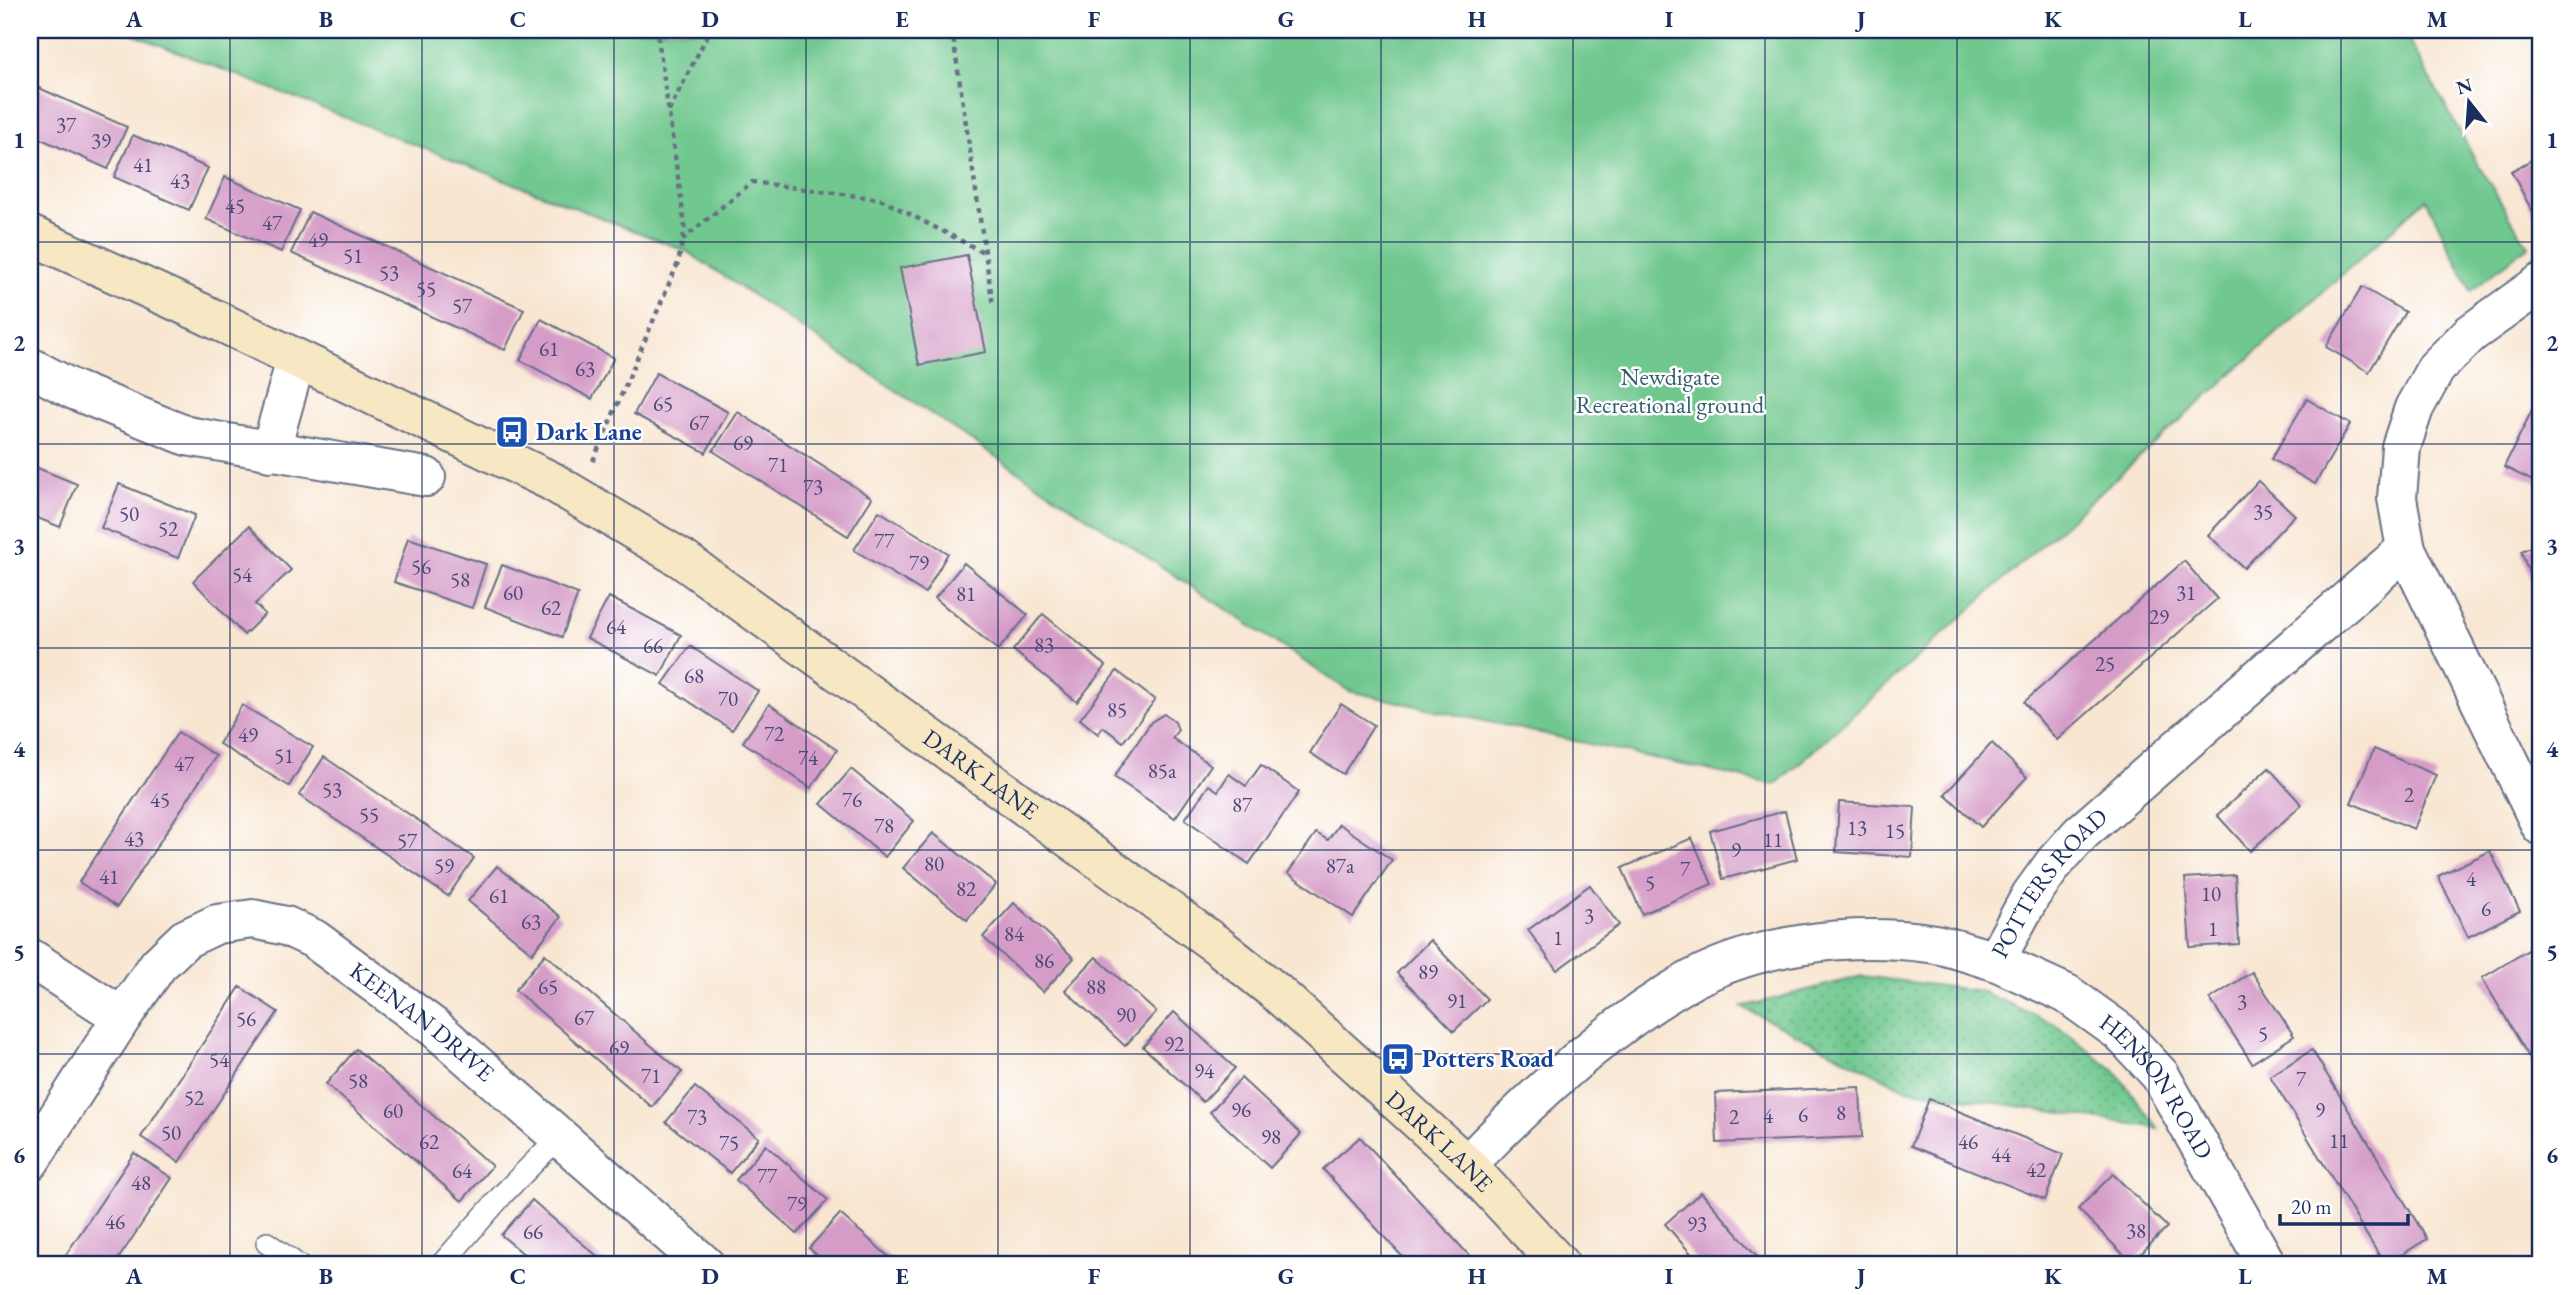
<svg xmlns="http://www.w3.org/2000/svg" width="2571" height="1295" font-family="'EB Garamond',serif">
<defs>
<pattern id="grass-dots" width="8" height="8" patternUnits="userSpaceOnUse" patternTransform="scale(1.75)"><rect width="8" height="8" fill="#70c88e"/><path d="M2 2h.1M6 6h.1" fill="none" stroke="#5ba377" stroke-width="1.8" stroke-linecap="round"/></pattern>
</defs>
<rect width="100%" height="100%" fill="#fff"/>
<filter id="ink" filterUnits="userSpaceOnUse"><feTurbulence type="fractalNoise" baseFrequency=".0143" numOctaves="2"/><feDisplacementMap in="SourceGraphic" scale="14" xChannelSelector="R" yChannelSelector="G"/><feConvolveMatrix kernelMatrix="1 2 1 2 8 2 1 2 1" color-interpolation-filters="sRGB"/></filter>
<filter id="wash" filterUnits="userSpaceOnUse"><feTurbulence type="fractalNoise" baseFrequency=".00686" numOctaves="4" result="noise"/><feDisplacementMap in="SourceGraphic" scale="28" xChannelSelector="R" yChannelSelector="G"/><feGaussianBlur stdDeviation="1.57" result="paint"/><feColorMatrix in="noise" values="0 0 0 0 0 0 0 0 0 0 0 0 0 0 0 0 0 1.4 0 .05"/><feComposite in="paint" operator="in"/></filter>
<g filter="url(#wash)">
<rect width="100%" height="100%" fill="#f8e6d1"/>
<path fill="url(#grass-dots)" stroke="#467c76" stroke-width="2" d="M1862,976L1980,991L2055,1024L2115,1071L2158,1128L1906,1089L1742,1007Z"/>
<path fill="#70c88e" stroke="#467c76" stroke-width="2" d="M122,30H2403L2480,168L2528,246L2471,291L2426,199L1775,785L1349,691L686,251Z"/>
<g id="blocks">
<g fill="#d59cc8">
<path d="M30,84L127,127L108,169L30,134Z"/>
<path d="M133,135L208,168L189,210L114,177Z"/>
<path d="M2541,155V228L2511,171Z"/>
<path d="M225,177L300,210L281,252L206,219Z"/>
<path d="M310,212L524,309L505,350L291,253Z"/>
<path d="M967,255L986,352L919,365L900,268Z"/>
<path d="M2362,287L2405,312L2369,372L2326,347Z"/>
<path d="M541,319L614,358L592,399L520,360Z"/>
<path d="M656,373L728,412L706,453L634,414Z"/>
<path d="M2307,399L2350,424L2315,484L2271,459Z"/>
<path d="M2535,404L2541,407V485L2504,467Z"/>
<path d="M738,412L872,498L848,536L713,451Z"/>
<path d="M30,465L77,484L60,527L30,515Z"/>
<path d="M2258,481L2295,515L2244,568L2208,535Z"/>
<path d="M119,484L195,515L178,558L101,528Z"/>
<path d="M879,511L948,553L925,593L854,550Z"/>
<path d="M249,526L291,570L255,604L265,614L244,635L193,581Z"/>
<path d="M408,538L486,564L472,608L394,582Z"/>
<path d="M2541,543V606L2521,551Z"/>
<path d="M2184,561L2217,599L2057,740L2024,702Z"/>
<path d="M964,563L1028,615L998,650L935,598Z"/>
<path d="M502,565L578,594L562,637L485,607Z"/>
<path d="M609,597L681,635L660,676L587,638Z"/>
<path d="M1043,614L1106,666L1077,702L1013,650Z"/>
<path d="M690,646L758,691L732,730L663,684Z"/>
<path d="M1117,671L1155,700L1123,742L1103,727L1098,734L1080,719Z"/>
<path d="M769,704L837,750L811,788L743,742Z"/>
<path d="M1341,704L1374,725L1343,774L1310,753Z"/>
<path d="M242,705L313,747L289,786L219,744Z"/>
<path d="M1164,714L1175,722L1178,730L1172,738L1211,765L1175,818L1114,777L1151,722Z"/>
<path d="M178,732L216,756L117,907L79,882Z"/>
<path d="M1992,743L2027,777L1981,827L1945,794Z"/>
<path d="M2374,749L2436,775L2414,829L2351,803Z"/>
<path d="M324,757L474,858L448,896L299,795Z"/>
<path d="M1261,765L1299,792L1249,864L1185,819L1209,785L1218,791L1229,774L1246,786Z"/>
<path d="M2269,768L2302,805L2250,851L2217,815Z"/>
<path d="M851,769L914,821L885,857L821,804Z"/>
<path d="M1839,802L1915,807L1912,857L1836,852Z"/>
<path d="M1785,811L1797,859L1723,879L1710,831Z"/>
<path d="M1339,824L1392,860L1353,917L1288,873L1316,833L1328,840Z"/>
<path d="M933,833L996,884L967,920L903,868Z"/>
<path d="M1692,838L1712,884L1642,914L1622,868Z"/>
<path d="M2490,851L2520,911L2468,937L2438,876Z"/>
<path d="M497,866L561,917L532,953L468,901Z"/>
<path d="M2235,875L2239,944L2190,947L2185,878Z"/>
<path d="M1590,885L1619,925L1557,970L1528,930Z"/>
<path d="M1014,903L1074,958L1043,992L983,937Z"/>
<path d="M1430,940L1487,999L1454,1031L1397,973Z"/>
<path d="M2532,948L2541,964V1077L2482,978Z"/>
<path d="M545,954L682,1072L652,1107L515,990Z"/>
<path d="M1096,957L1156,1012L1125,1046L1065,990Z"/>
<path d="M2252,972L2294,1036L2252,1063L2210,999Z"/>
<path d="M240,987L278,1012L179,1162L141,1137Z"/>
<path d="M1174,1012L1235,1068L1203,1102L1143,1047Z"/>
<path d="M356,1049L492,1166L462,1201L326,1084Z"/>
<path d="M2312,1050L2427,1239L2385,1265L2270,1076Z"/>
<path d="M1241,1078L1301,1134L1270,1168L1210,1112Z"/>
<path d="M695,1087L759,1138L730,1173L666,1122Z"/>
<path d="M1860,1087L1862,1137L1717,1143L1715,1093Z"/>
<path d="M1929,1099L2063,1154L2045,1200L1911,1146Z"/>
<path d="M1360,1137L1410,1191L1478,1265H1411L1397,1251L1323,1169Z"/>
<path d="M766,1145L828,1200L797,1234L736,1180Z"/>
<path d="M134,1153L172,1178L121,1255L114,1265H59Z"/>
<path d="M2113,1174L2167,1227L2132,1263L2078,1209Z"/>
<path d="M1701,1192L1762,1262L1758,1265H1701L1665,1224Z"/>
<path d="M532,1200L565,1229L608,1265H537L501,1235Z"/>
<path d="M840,1214L871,1241L898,1265H828L809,1248Z"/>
</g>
</g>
</g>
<g filter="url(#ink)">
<use href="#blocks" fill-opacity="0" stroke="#686f86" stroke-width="2"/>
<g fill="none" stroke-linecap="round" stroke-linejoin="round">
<defs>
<g id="lane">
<path d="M267,1243L298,1265"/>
<path d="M441,1265L504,1193L559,1137"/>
</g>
<g id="street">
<path d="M2541,283L2470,334L2436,368L2414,408L2401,447L2397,498L2406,549L2541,826"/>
<path d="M30,367L74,390L187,436L426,477"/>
<path d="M270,452L296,360"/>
<path d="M30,958L122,1017"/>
<path id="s1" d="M1995,961L2067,994L2120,1032L2160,1075L2267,1265"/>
<path id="s2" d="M30,1161L122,1017L158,965L185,939L217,924L253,919L286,926L314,939L435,1028L705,1265"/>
<path id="s3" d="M1467,1165C1530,1099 1603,1031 1682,985C1752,944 1849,932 1929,943C1951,946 1973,955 1995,961L2031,895L2055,862L2081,833L2406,549"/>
</g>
<g id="secondary">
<path id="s4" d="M30,235L200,312L551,481L682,559L1217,945L1276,992L1467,1165L1560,1265"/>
</g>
</defs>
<use href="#lane" stroke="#686f86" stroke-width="24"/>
<use href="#street" stroke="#686f86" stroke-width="42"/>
<use href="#secondary" stroke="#686f86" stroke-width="42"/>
<g stroke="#686f86" stroke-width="4.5" stroke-dasharray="5 5" stroke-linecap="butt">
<path d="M952,30L993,306"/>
<path d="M669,111L710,30"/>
<path d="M682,240L752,182L880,199L985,253"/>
<path d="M593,461L678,263L685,227L657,30"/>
</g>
<use href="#lane" stroke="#fff" stroke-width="21"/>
<use href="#street" stroke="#fff" stroke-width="38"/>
<use href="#secondary" stroke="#f7e8c3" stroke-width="38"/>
</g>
</g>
<path fill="none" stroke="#1b2f5e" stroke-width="2" stroke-opacity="0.55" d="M230,30V1265M422,30V1265M614,30V1265M806,30V1265M998,30V1265M1190,30V1265M1381,30V1265M1573,30V1265M1765,30V1265M1957,30V1265M2149,30V1265M2341,30V1265M30,242H2541M30,444H2541M30,648H2541M30,850H2541M30,1054H2541"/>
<defs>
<symbol id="bus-square" viewBox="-11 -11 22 22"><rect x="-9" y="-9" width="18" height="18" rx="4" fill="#1a4fb4" stroke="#fff"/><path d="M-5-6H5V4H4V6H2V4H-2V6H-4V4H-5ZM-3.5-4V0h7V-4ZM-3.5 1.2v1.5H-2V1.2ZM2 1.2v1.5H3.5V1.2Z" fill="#fff"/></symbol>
</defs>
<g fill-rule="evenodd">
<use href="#bus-square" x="493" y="413" width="38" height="38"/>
<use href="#bus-square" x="1379" y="1040" width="38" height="38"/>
</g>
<g text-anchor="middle" stroke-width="5" stroke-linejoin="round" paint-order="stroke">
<g font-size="21" fill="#4a4a78">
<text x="66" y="132">37</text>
<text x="101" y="148">39</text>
<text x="143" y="172">41</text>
<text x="180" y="188">43</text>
<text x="235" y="213">45</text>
<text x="272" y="230">47</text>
<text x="318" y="247">49</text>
<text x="353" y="263">51</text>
<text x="389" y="280">53</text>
<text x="426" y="296">55</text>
<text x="462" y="313">57</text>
<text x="549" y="356">61</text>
<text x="585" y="376">63</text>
<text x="663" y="411">65</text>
<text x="699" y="430">67</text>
<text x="743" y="450">69</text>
<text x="778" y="472">71</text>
<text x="813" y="494">73</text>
<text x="2263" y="519">35</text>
<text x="129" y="521">50</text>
<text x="168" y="536">52</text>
<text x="884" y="548">77</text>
<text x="919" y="570">79</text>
<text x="421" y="574">56</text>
<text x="242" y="582">54</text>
<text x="460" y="587">58</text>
<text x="513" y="600">60</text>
<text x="2186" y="600">31</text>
<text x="966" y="601">81</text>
<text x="551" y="615">62</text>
<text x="2159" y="624">29</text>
<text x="616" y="634">64</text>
<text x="1044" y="652">83</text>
<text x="653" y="653">66</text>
<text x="2105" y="671">25</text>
<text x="694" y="683">68</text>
<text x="728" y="706">70</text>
<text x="1117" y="717">85</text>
<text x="774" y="741">72</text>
<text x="248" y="742">49</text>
<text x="284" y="763">51</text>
<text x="808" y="765">74</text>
<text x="184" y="771">47</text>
<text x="1162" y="778">85a</text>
<text x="332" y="797">53</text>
<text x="2409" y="802">2</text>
<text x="160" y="807">45</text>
<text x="852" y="807">76</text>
<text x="1242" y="812">87</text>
<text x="369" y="822">55</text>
<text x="884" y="833">78</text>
<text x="1857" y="835">13</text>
<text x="1895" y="838">15</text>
<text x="134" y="846">43</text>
<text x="1773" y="847">11</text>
<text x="407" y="848">57</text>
<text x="1736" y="857">9</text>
<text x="934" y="871">80</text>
<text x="444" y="873">59</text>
<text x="1340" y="873">87a</text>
<text x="1685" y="876">7</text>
<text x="109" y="884">41</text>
<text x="2471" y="886">4</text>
<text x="1650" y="890">5</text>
<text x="966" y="896">82</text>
<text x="2211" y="901">10</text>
<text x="499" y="903">61</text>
<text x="2486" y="916">6</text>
<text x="1589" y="923">3</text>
<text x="531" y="929">63</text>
<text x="2213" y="936">1</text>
<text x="1014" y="941">84</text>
<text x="1558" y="945">1</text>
<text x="1044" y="968">86</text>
<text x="1428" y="979">89</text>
<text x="548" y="994">65</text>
<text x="1096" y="994">88</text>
<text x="1457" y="1008">91</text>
<text x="2242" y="1009">3</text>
<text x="1126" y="1022">90</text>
<text x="584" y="1025">67</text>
<text x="246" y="1026">56</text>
<text x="2263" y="1041">5</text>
<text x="1174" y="1051">92</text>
<text x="619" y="1055">69</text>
<text x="219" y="1067">54</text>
<text x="1204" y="1078">94</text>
<text x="651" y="1083">71</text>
<text x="2301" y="1086">7</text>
<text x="358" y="1088">58</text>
<text x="194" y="1105">52</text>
<text x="1241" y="1117">96</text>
<text x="2320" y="1117">9</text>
<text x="393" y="1118">60</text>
<text x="1841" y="1120">8</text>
<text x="1803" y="1122">6</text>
<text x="1768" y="1123">4</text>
<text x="697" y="1124">73</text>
<text x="1734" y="1124">2</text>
<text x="171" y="1140">50</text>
<text x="1271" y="1144">98</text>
<text x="2339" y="1148">11</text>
<text x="429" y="1149">62</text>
<text x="1968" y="1149">46</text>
<text x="729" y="1150">75</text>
<text x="2001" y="1162">44</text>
<text x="2036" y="1177">42</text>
<text x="462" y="1178">64</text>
<text x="767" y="1183">77</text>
<text x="141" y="1190">48</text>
<text x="797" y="1211">79</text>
<text x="115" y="1229">46</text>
<text x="1697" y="1231">93</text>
<text x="2136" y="1238">38</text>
<text x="533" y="1239">66</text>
</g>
<g font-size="24" fill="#355d6c" stroke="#fff">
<text x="1670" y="385">Newdigate<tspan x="1670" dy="28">Recreational ground</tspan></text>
</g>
<g font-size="24" font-weight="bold" fill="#164399" stroke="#fff" text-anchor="start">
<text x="536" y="440">Dark Lane</text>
<text x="1422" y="1067">Potters Road</text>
</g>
<g font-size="24" fill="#1b2f5e" stroke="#fff">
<text dy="8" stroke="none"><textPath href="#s4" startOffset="1097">DARK LANE</textPath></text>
<text dy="8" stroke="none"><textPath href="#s3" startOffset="700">POTTERS ROAD</textPath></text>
<text dy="8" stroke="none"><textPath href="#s2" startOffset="544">KEENAN DRIVE</textPath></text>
<text dy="8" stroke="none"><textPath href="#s1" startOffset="210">HENSON ROAD</textPath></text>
<text dy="8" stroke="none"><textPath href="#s4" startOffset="1685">DARK LANE</textPath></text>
</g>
</g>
<rect width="2571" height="1295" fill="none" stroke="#fff" stroke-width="77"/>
<g transform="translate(2469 102) rotate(343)" stroke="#ffffff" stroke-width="5" paint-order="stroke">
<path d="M0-5L12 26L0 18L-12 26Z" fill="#1b2f5e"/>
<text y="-10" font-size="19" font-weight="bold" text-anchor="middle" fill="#1b2f5e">N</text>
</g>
<path d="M2280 1214v10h128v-10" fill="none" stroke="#1b2f5e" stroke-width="3.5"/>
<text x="2291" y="1214" font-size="21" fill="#1b2f5e" stroke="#ffffff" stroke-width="5" paint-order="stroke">20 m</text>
<rect x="38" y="38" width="2494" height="1218" fill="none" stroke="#1b2f5e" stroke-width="2.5"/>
<g font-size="23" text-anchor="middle" font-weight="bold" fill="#1b2f5e">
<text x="134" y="27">A</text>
<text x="326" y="27">B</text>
<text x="518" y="27">C</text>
<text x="710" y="27">D</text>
<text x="902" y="27">E</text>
<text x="1094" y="27">F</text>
<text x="1286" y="27">G</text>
<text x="1477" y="27">H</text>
<text x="1669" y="27">I</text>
<text x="1861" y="27">J</text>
<text x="2053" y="27">K</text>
<text x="2245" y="27">L</text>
<text x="2437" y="27">M</text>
<text x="19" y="148">1</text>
<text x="2552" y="148">1</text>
<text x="19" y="351">2</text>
<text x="2552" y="351">2</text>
<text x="19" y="554">3</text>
<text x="2552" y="554">3</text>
<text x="19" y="757">4</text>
<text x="2552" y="757">4</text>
<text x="19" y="960">5</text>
<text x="2552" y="960">5</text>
<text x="19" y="1163">6</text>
<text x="2552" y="1163">6</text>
<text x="134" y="1284">A</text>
<text x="326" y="1284">B</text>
<text x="518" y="1284">C</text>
<text x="710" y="1284">D</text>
<text x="902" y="1284">E</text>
<text x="1094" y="1284">F</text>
<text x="1286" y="1284">G</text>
<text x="1477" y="1284">H</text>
<text x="1669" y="1284">I</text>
<text x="1861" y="1284">J</text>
<text x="2053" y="1284">K</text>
<text x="2245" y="1284">L</text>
<text x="2437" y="1284">M</text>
</g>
</svg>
